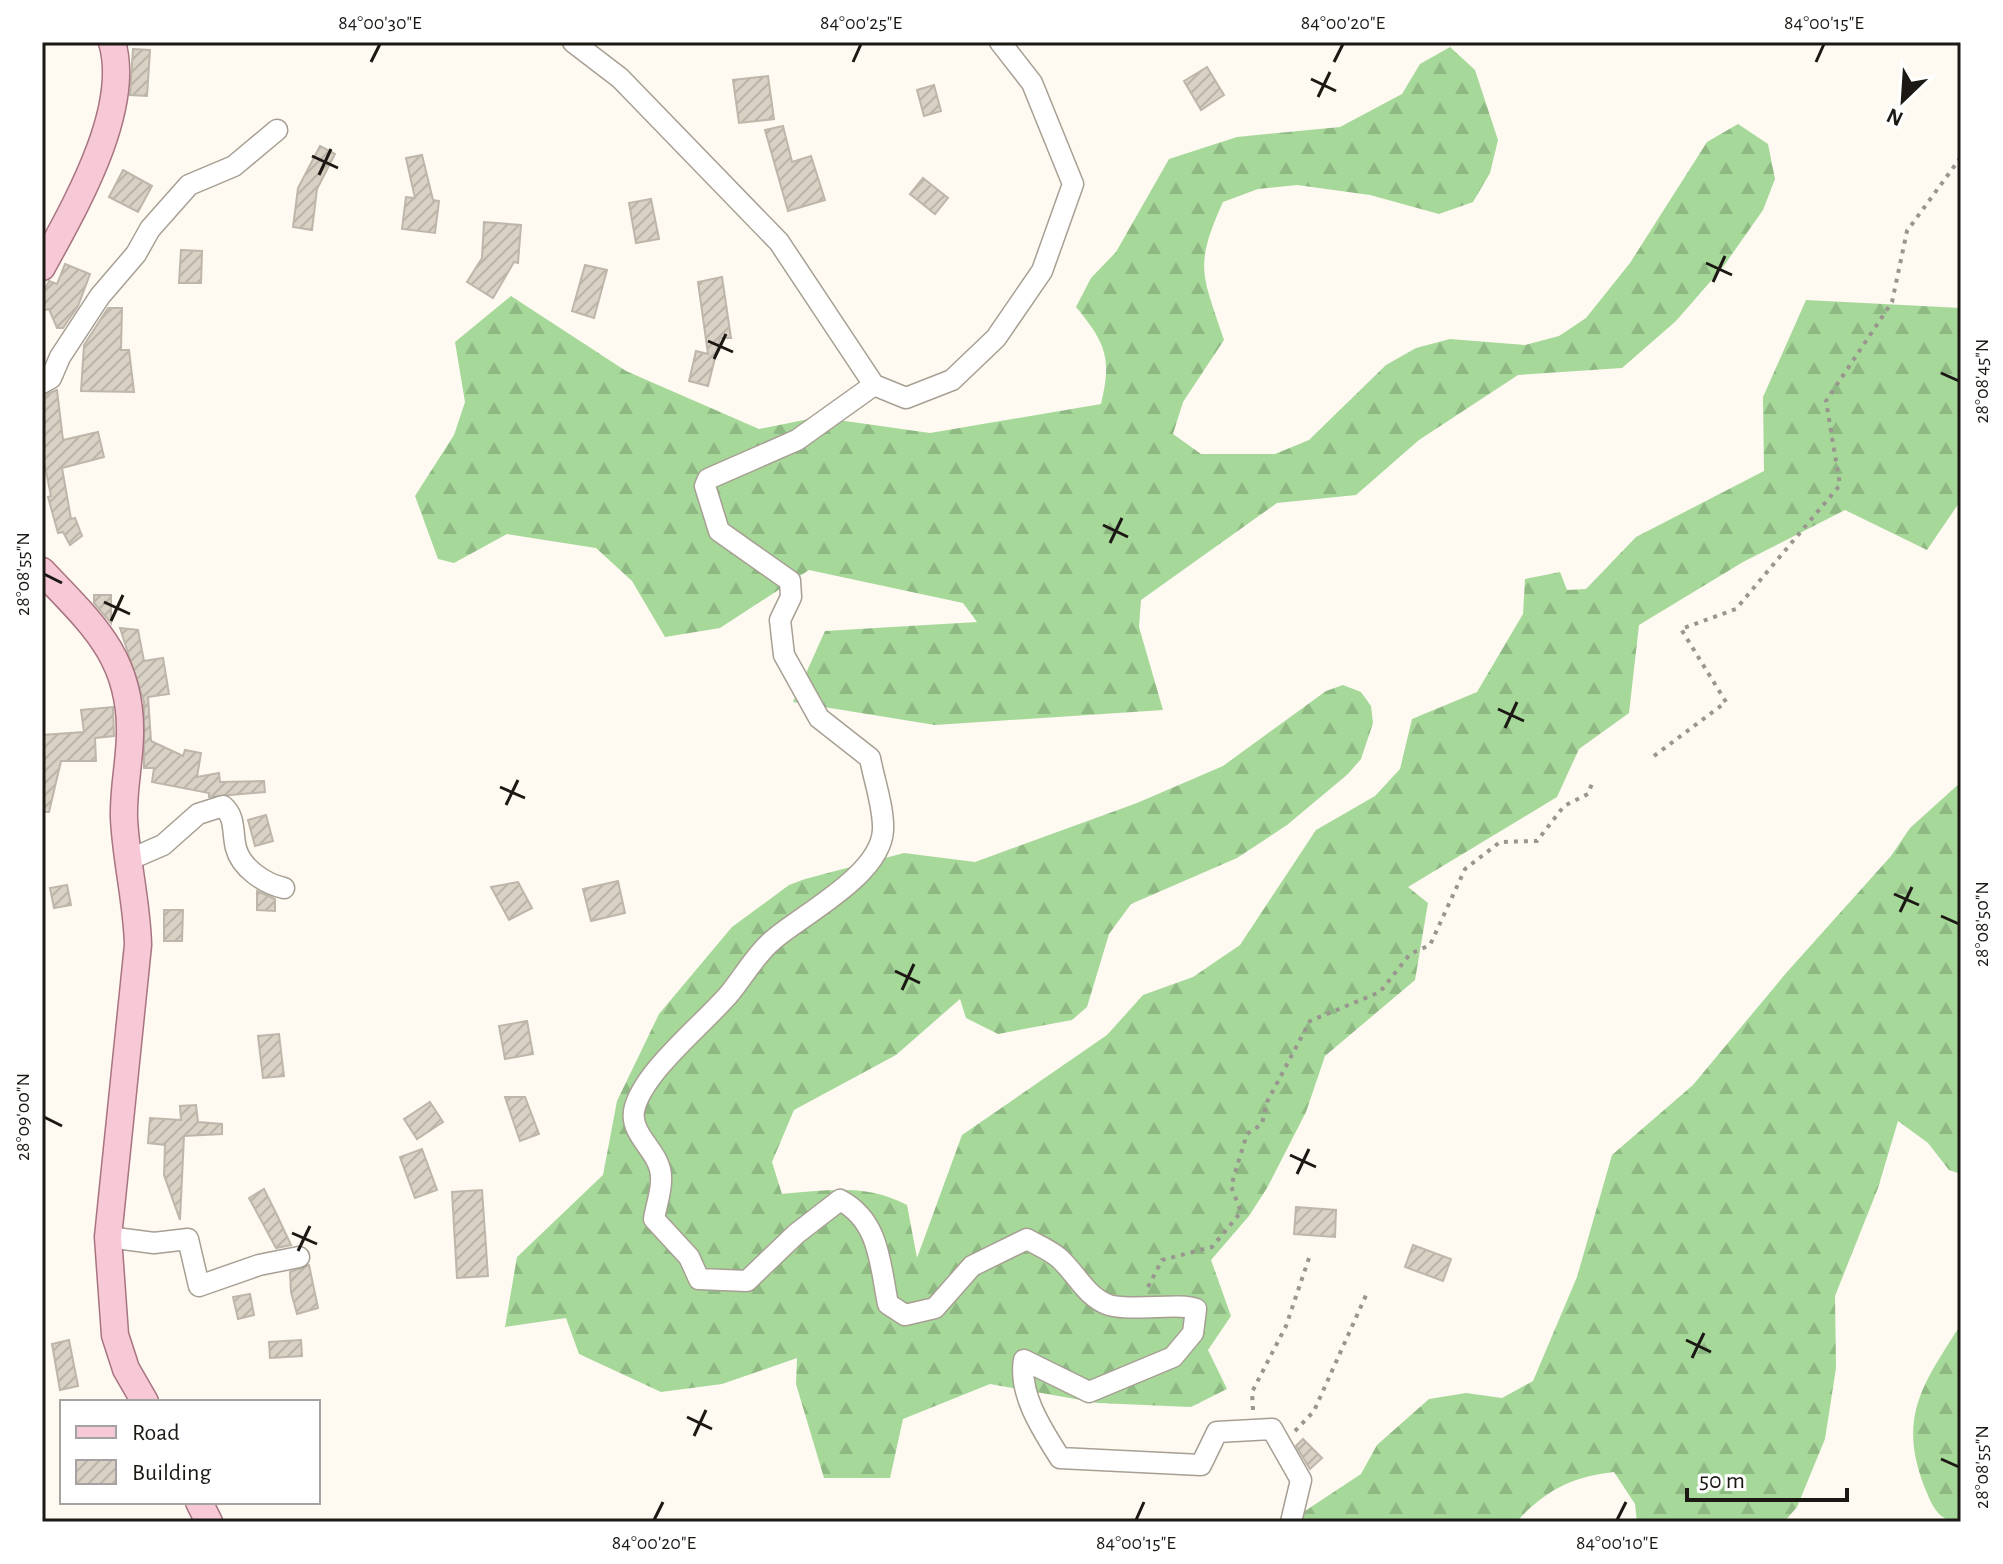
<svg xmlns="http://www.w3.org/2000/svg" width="2003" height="1564" font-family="'Alegreya Sans',sans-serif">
<defs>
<pattern id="forest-firs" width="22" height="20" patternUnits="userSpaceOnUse" patternTransform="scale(2)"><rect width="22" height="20" fill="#a6d899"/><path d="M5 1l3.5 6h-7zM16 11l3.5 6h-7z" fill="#8eb983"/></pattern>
<pattern id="building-hatch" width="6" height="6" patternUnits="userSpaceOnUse" patternTransform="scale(2)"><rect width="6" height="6" fill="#dad1c5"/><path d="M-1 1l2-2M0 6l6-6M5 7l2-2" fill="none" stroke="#bab3a8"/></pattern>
</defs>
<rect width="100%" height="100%" fill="#fef9f1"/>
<g fill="url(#forest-firs)">
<path d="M1450,47L1475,70L1498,140L1490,173L1473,202L1439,214L1370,195L1297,185L1258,189L1223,202C1193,268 1203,275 1224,340L1183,402L1173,434L1201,454H1275L1309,440L1386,365L1416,348L1450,339L1525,345L1559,336L1586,318L1630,263L1707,142L1738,124L1768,144L1775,179L1763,210L1723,267L1676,321L1622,368L1518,375L1419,440L1356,495L1277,503L1141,600L1139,627L1163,710L935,725L793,702L825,631L977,622L963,603L809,570L720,628L665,637L632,581L596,548L507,534L454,563L438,559L415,496L454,435L465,402L455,342L511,296L626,371L759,429L809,419H831L930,433L1101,404C1112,358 1106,343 1076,307L1091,278L1116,252L1169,159L1237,137L1340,127L1402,94L1420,64Z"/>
<path d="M1806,300L1961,308V500L1927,550L1845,510L1743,562L1639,625L1629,713L1579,749L1557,797L1408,887L1428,903L1415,980L1325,1056L1306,1112L1267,1188L1249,1216L1211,1260L1231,1316L1208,1350L1227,1389L1191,1407L1098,1403L990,1384L903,1419L890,1478H824L796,1384L797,1358L722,1384L661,1392L579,1354L566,1318L505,1327L517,1257L603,1175L617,1101L659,1014L732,927L789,885L805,879L904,853L975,862L1137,803L1223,766L1326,691L1343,685L1361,692L1371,706L1373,723L1361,759L1348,774L1287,825L1237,858L1131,904L1109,934L1087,1007L1072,1020L998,1034L966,1018L960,999L896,1055L794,1110L772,1162L782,1194C827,1190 866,1183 907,1205L917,1258L962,1135L1107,1035L1143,995L1193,977L1240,945L1316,830L1375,796L1400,769L1412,719L1477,692L1523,614L1525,579L1560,572L1567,590L1586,589L1636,537L1764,471L1763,397Z"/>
<path d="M1961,782V1174L1949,1170L1928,1143L1898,1121L1878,1188L1835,1296L1836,1368L1825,1439L1797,1507L1784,1522H1637L1635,1504L1614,1472C1571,1477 1546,1490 1516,1522H1300L1305,1511L1361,1474L1377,1445L1429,1399L1466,1393L1502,1398L1533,1381L1577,1277L1612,1155L1693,1085L1787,972L1891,856L1910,828Z"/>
<path d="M1961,1324V1522C1941,1522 1934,1510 1927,1493C1896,1418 1922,1386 1961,1324Z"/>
</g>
<g fill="url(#building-hatch)" stroke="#beb6aa" stroke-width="2">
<path d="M133,49L150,50L147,96L130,95Z"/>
<path d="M1207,67L1224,95L1201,110L1184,81Z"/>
<path d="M768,76L774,119L739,123L733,80Z"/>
<path d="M934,85L941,111L924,116L917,90Z"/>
<path d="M783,126L792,162L811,156L825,200L788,211L765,130Z"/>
<path d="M320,146L335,154L317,189L312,230L293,227L298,188Z"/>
<path d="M422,155L433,200L439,201L435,233L402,229L406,197L415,198L406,158Z"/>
<path d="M123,170L152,186L138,212L109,197Z"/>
<path d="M923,178L948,198L935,214L910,194Z"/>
<path d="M651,199L659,239L636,243L629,203Z"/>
<path d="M484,222L521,225L518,263L514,262L493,298L467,282L482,258Z"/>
<path d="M181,250L202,251L201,283H179Z"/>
<path d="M65,264L90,274L78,306L63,328H57L49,309L42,311V295L49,281L57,284Z"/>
<path d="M585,265L607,270L594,318L572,311Z"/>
<path d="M722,277L731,338H720L708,386L689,381L696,351L708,354L698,282Z"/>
<path d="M108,308H122L121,350H129L134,392L81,391L84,345Z"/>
<path d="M57,390L63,440L98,432L104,457L62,468L71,519L75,518L82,536L70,545L63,532L58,533L48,497L51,496L42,452V396Z"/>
<path d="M94,595H111V623L94,603Z"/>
<path d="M120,628L138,630L144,661L163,658L169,694L148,697L151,741L183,756L185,750L201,753L197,777L219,773L220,782L264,781L265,792L209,797V793L152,782L154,768H144V702Z"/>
<path d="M113,707L114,736L95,738L96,761H61L49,812H42V735L84,732L81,710Z"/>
<path d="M266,815L273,841L255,846L248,820Z"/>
<path d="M618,881L625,913L591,921L583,889Z"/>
<path d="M518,882L532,908L509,920L491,887Z"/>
<path d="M67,885L71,905L54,908L50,888Z"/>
<path d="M257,891L275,899V911L257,910Z"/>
<path d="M164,910H183L182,941H164Z"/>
<path d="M527,1021L533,1054L505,1059L499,1026Z"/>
<path d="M279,1034L284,1076L263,1078L258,1036Z"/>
<path d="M505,1097H525L539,1134L520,1141Z"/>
<path d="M430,1102L443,1122L417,1139L404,1119Z"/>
<path d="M196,1105L198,1122L222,1124V1134L184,1136L180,1220L164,1175L165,1145L148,1143L150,1118L181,1120L180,1106Z"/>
<path d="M422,1149L437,1190L415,1198L400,1157Z"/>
<path d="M264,1189L276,1213L291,1245L276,1248L249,1198Z"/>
<path d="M482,1190L488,1276L457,1278L452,1192Z"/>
<path d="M1296,1207L1336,1210L1335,1237L1294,1234Z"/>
<path d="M1413,1245L1451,1259L1443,1281L1405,1267Z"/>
<path d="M309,1265L318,1308L297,1314L291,1292L290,1272Z"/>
<path d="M250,1294L254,1315L238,1319L233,1297Z"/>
<path d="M69,1340L78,1386L60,1390L52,1344Z"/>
<path d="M301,1340L302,1356L270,1358L269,1342Z"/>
<path d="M1303,1439L1322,1458L1310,1469L1296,1446Z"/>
</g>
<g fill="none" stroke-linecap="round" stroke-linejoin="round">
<defs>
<g id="minor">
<path d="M573,42L620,78L779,242L874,385L906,398L952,380L996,338L1042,271L1073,184L1032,83L1000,42"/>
<path d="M42,383L51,378L60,357L100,296L136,254L150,229L189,185L234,166L277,130"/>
<path d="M874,385L797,440L708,479L705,486L719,531L790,581L791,597L780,620L784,655L819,718L870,758C874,780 884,808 883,830C881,875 803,914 773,940C756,954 744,976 730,993C705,1023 641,1073 634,1111C630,1136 661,1152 661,1177C662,1190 656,1206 654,1219L689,1257L699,1279L747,1281L796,1234L840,1200C880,1221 880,1265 888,1304L905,1315L935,1308L972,1266L1027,1239C1037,1245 1050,1250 1059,1258C1076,1273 1087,1298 1109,1305C1133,1312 1180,1302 1196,1309L1193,1333L1173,1357L1089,1392L1024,1360C1018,1394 1043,1431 1060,1458L1201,1465L1217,1432L1272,1429L1301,1480L1291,1522"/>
<path d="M126,861L163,845L198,814L223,806C236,817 232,833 236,848C241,868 265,884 284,888"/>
<path d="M108,1237L154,1243L188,1239L199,1286L259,1265L299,1257"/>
</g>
<g id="major">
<path d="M42,267C74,208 132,110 112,42"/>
<path d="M42,571C90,622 131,656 130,732C130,761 123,789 124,818C126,861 137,902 138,945L108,1237L115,1335L126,1369L145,1402"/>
<path d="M199,1502L209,1522"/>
</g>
</defs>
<use href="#minor" stroke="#a79f93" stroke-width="23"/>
<use href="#major" stroke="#a77480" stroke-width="29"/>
<g stroke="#99958f" stroke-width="4" stroke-dasharray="4 6" stroke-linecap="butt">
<path d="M1654,756L1726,702L1681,629L1736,609L1840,485L1826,401L1892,302L1907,231L1961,157"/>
<path d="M1148,1287L1162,1260L1212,1247L1241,1212L1231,1186L1247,1134L1262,1124L1267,1102L1310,1021L1380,992L1410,954L1430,945L1465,869L1500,842L1537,841L1564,806L1588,794L1593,781"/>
<path d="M1253,1410L1252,1392L1286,1326L1310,1255"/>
<path d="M1295,1431L1314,1411L1367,1293"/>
</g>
<use href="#minor" stroke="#fff" stroke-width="20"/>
<use href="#major" stroke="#f7c9d6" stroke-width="26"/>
</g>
<path fill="none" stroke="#1c1915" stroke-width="3" d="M371,62L380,44M853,62L861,44M1334,62L1343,44M1816,62L1824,44M1311,79L1336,91M1318,97L1330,72M312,156L338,168M319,175L331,149M1706,263L1732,275M1713,282L1725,256M708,341L733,352M714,359L726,334M1941,373L1959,381M1103,525L1128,537M1110,543L1122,518M44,574L62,583M104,602L130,614M111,621L123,595M1498,709L1524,721M1505,728L1517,702M500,787L525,798M506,805L518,780M1894,894L1919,905M1900,912L1912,887M1941,916L1959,924M895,971L920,983M902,990L914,964M44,1117L62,1126M1290,1155L1316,1167M1297,1174L1309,1149M292,1233L317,1244M298,1251L310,1226M1686,1340L1711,1352M1692,1358L1704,1333M687,1417L712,1429M694,1436L706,1410M1941,1459L1959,1467M654,1520L663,1502M1136,1520L1144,1502M1617,1520L1626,1502"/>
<rect width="2003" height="1564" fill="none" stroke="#ffffff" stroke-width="88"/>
<rect x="60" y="1400" width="260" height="104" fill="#ffffff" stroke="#a4a3a1" stroke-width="2"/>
<rect x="76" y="1426" width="40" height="12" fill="#f7c9d6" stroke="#a4a3a1" stroke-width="2"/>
<text x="132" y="1440" font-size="24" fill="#1c1915">Road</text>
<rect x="76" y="1460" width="40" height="24" fill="url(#building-hatch)" stroke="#a4a3a1" stroke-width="2"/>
<text x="132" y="1480" font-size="24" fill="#1c1915">Building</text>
<g transform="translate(1903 100) rotate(205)" stroke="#ffffff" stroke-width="6" paint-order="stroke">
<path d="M0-6L14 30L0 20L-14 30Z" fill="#1c1915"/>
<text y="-12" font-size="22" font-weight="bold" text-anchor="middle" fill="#1c1915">N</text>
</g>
<path d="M1687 1488v12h160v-12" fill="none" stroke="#1c1915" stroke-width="4"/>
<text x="1699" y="1488" font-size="24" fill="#1c1915" stroke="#ffffff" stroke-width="6" paint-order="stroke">50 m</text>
<rect x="44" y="44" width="1915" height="1476" fill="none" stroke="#1c1915" stroke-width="3"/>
<g font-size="20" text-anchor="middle" fill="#1c1915">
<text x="380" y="29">84°00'30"E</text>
<text x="861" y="29">84°00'25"E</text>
<text x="1343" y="29">84°00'20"E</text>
<text x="1824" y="29">84°00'15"E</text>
<text transform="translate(1981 381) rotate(-90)" y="7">28°08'45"N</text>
<text transform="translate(22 574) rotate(-90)" y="7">28°08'55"N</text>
<text transform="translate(1981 924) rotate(-90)" y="7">28°08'50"N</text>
<text transform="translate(22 1117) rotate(-90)" y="7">28°09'00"N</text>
<text transform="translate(1981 1467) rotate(-90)" y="7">28°08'55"N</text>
<text x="654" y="1549">84°00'20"E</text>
<text x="1136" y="1549">84°00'15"E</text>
<text x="1617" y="1549">84°00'10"E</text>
</g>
</svg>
